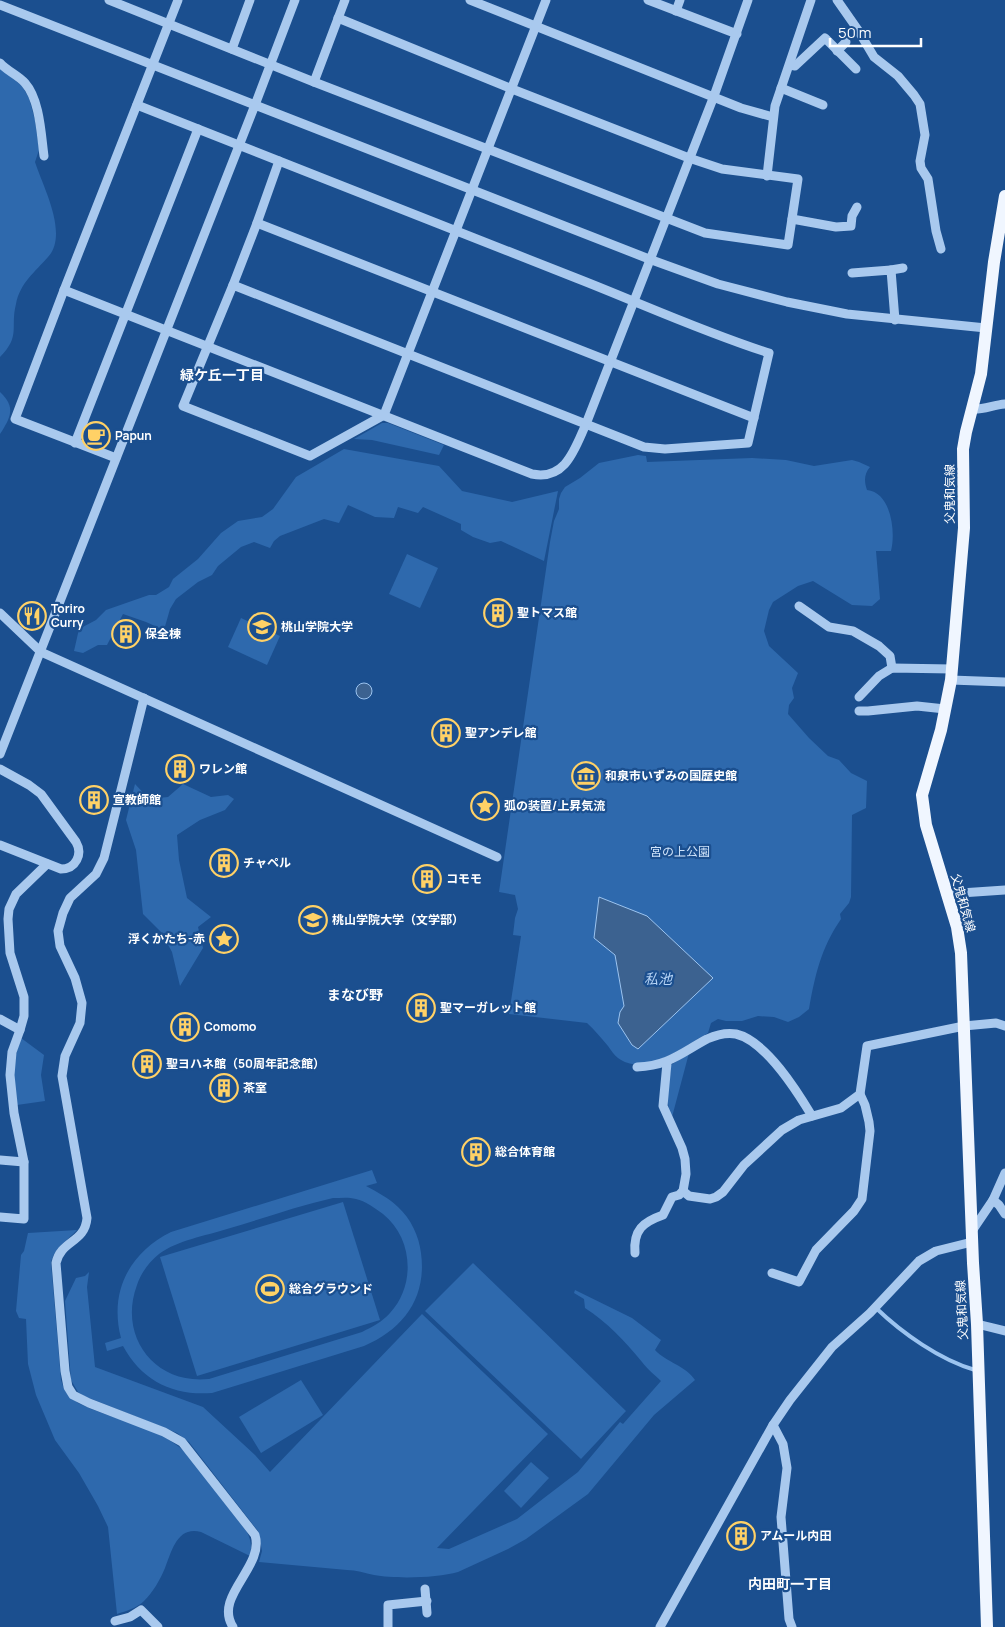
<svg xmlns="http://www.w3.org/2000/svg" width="1005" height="1627" font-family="Manrope,'Noto Sans JP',sans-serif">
<rect width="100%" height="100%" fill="#1b4f8f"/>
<g fill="#2e69ad" fill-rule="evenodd">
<path d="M0,68L22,86L29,98L35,120L39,150L35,162C43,187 69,234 48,257C35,272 20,283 16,304C10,328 21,336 0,357Z"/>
<path d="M0,392C16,407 11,417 0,434Z"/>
<path d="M382,423H388L444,445L439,455L372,440L354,439Z"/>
<path d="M344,449L439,466L462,491L512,502L558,491L544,561L501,541L490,543L473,537L461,530V524L423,507L418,513L398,507L394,518L375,517L348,505L339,523L324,519L280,536L274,541L270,548L254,542L241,547L218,566L212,575L198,582L176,599L170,609L164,630L146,622L123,614L107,645H98L83,653L74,651L79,629L96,620L106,610L149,595H156L169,587L173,579L198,559L221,533L238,521L262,517L273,509L296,477Z"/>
<path d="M638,455L646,456L647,462L752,458L786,460L814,466L852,460L859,462L870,467C864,474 864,481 867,490C891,492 896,532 891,551H876L880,599L872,606L852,605L813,581L798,586L773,602L769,610L764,631L769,646L798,673L792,688L794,698L789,705L788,714L809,738L828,756L839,760L851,773L867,781L866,808L852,815L851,897L849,903L840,914L841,919C821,948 815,975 809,1009L799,1017L788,1022L774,1017L758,1016L742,1021H726L718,1019L711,1023L708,1033C686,1045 644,1078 618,1058C614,1055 611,1050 608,1046C601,1038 595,1030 587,1023L509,1014L521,936L513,935L515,918L518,909L515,895L499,892L550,542L554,521L559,509V499L561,493L565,487L580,478L599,463Z"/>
<path d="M407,554L438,568L420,608L389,594Z"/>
<path d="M241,618L280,636L267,665L228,647Z"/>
<path d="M135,784L149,799L168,797L183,784L211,797L228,795L234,799L225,810L200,820L177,835L179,860L187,898L211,917L198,927L203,948L180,986L172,952L161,932L143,914L136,850L126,820Z"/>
<path d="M21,1038L44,1055L41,1075L45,1101L17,1105C14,1077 11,1065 21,1038Z"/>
<path d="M689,1053L672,1117C664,1102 670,1081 671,1065Z"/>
<path d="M372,1170L377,1183L366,1186C377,1192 389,1198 398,1207C411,1219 419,1236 421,1253C427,1297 404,1329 364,1346L212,1393C173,1396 142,1381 123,1346L107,1351L105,1343L121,1338C109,1292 129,1253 171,1232ZM333,1198C341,1198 349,1197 356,1199C365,1201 375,1208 383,1214C413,1238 416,1285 390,1313C382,1322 372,1327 362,1332L209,1379C154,1385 118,1336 137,1285C141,1273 149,1262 159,1254C178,1240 205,1236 227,1229C262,1219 297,1206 333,1198Z"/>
<path d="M343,1202L380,1320L197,1376L160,1257Z"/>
<path d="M77,1230C67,1241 54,1248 51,1263L61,1380L64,1389L68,1395L78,1403C112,1420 158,1426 185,1452L247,1532C251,1540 252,1547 250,1556L201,1532C177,1526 172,1551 165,1568C160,1580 153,1592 144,1601C137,1608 126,1611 117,1614L108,1527L98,1506L79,1473L55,1440L36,1395L28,1364L26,1319L19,1318L16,1311L21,1255L24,1251L28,1233Z"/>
<path d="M473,1263L626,1411L581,1459L425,1311Z"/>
<path d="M89,1272L87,1287L95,1367L203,1407L255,1455L270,1472L422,1314L548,1434L437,1548L449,1549L517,1519L544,1498L578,1472L620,1422L623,1424L661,1381C655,1375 647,1369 642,1362C625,1341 607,1322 585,1308L584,1299L574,1293L575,1290L632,1318L661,1340L655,1350C666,1362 686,1366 695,1380L654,1415L588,1494L526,1539L508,1549L458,1572C438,1578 395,1579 374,1575C365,1573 356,1570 347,1570C318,1567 288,1565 259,1562L262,1551L258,1531L189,1442L177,1433L165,1428L84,1396L78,1392L71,1380L65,1301L76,1278L85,1276Z"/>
<path d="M301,1380L323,1415L261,1453L239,1417Z"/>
<path d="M531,1462L549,1478L521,1508L504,1491Z"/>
</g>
<g fill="#3c6290" stroke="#9cc4f0">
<circle cx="364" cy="691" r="8"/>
<path d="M599,897L647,916L713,978L638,1049L632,1045L618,1023L620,1012L624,1006L615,955L594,938Z"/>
</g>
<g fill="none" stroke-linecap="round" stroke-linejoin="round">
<path stroke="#9cc4f0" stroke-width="4" d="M876,1308C902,1333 940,1360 975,1370"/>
<g stroke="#a9c9ee" stroke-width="9">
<path d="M109,0L314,82L705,233L788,245L798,179L722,169L689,158L512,89L338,18"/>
<path d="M470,0L741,108L773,117"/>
<path d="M648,0L737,34"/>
<path d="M837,0L858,30L874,57L898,76L914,95L920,104L925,135L920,161L921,168L928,179L936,231L941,249"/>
<path d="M0,5L255,105L295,0"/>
<path d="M676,11L680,0"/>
<path d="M232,49L250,0"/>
<path d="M837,51L846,42"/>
<path d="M0,63C7,71 18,75 25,83C40,100 41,134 44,156"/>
<path d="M790,65L795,66L825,38L856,69"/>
<path d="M314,82L345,0"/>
<path d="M781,88L823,105"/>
<path d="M137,105C283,163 429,221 576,278C640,303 703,332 769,353L748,443L665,449L644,447L233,285L183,406L310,456L384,415L546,0"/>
<path d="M767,176L775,106L811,0"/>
<path d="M792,219L836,227L851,226L852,216L857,207"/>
<path d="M257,223L754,418"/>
<path d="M891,270L903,268"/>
<path d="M852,273L891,270L895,320"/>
<path d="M233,285L257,223L279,161"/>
<path d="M64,290L532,474C566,481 575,448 586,424L714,96L748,0"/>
<path d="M972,409C983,410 993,405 1005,404"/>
<path d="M75,443L198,129"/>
<path d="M116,458L15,419L64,290L178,0"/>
<path d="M799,606L829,627L853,631L879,646L890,656L892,668"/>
<path d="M0,613L41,652L497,857"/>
<path d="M951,680L1005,682"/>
<path d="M859,697L879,676L892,668L952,669"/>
<path d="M144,698L104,858L96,874L70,898L63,913L58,931L60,946L75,978L82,1003L80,1023L65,1056L62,1076L87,1218C85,1243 61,1240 56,1263L65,1371L68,1387L73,1395L89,1403L164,1432L182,1442L255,1535C265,1567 213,1596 233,1627"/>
<path d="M859,711H868L917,706L945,709"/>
<path d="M0,754L255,105L649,259L718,284L787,302L847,314L986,328"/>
<path d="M0,769L29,785L41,794L76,842C83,854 76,869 61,869L0,845"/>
<path d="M946,894L1005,890"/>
<path d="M0,1019L20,1030"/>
<path d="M637,1067C668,1066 681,1053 707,1039C716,1035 726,1032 736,1034C766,1041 797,1091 812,1116"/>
<path d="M0,1160L24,1162"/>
<path d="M683,1191L689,1196L710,1199L716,1197L723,1192L744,1165L782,1130L799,1120L841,1108L860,1094L867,1046L964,1026L996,1023L1005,1026"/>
<path d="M993,1200L999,1205L1005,1214"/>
<path d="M0,1217L24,1219V1162L14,1113L10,1075L12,1052L20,1030L24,1016V997L10,953L8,919L9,909L16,894L47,864"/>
<path d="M972,1231L993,1200L1005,1173"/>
<path d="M635,1253C633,1230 643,1222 663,1215L672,1197L679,1195L683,1191L686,1174L685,1159L682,1148L663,1106L667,1063"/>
<path d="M772,1273L799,1282L816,1250L854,1211L862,1199L870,1131L869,1122L865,1105L860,1094"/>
<path d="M977,1324L1005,1331"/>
<path d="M773,1425L783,1444L787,1468L781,1517L789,1619L792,1627"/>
<path d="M425,1589L427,1613"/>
<path d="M115,1621L130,1617L141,1610L158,1627"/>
<path d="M388,1627V1605L427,1601"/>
<path d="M660,1627L773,1425L790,1400L832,1347L870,1313L919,1261L936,1251L972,1242"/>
</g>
<path stroke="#f0f6ff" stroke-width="12" d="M987,1627L977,1324L973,1263L961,953L957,927L926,825L922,795L941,730L951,680L964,528L963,449L966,432L981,374L994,262L1005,196"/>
</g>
<defs>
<symbol id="cafe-ring" viewBox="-11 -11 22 22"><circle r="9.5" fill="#1b4f8f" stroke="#ffd166" stroke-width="1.5"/><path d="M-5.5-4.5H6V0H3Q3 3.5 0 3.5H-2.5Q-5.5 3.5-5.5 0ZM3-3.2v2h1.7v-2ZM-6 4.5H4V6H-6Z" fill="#ffd166"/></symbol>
<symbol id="building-ring" viewBox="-11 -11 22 22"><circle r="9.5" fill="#1b4f8f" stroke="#ffd166" stroke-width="1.5"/><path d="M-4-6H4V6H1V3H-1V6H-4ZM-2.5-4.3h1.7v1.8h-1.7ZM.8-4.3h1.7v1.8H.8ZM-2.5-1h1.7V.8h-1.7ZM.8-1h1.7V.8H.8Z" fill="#ffd166"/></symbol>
<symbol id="restaurant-ring" viewBox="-11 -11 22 22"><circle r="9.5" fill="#1b4f8f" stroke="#ffd166" stroke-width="1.5"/><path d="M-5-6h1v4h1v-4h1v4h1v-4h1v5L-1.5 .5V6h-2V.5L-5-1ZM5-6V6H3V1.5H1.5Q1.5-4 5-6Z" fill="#ffd166"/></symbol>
<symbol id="university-ring" viewBox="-11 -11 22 22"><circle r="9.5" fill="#1b4f8f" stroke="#ffd166" stroke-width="1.5"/><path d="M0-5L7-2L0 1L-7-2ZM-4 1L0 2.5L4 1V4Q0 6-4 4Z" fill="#ffd166"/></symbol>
<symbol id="museum-ring" viewBox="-11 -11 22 22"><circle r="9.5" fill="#1b4f8f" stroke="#ffd166" stroke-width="1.5"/><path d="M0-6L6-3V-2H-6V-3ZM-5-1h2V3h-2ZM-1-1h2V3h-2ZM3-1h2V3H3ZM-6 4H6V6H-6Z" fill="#ffd166"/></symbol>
<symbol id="sight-ring" viewBox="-11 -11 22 22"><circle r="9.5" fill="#1b4f8f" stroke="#ffd166" stroke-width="1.5"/><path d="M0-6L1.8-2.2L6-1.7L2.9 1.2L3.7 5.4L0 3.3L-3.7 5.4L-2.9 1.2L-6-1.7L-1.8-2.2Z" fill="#ffd166"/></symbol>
<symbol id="stadium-ring" viewBox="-11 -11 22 22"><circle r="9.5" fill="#1b4f8f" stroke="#ffd166" stroke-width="1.5"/><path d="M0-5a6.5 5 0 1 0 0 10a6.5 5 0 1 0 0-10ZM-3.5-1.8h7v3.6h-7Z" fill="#ffd166"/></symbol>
</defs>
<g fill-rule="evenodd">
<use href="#cafe-ring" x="80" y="420" width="32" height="32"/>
<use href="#building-ring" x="482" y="597" width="32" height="32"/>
<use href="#restaurant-ring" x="16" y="600" width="32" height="32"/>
<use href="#university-ring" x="246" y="611" width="32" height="32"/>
<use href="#building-ring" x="110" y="618" width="32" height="32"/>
<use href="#building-ring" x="430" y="717" width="32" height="32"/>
<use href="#building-ring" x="164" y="753" width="32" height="32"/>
<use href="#museum-ring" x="570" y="760" width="32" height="32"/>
<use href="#building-ring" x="78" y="784" width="32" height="32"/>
<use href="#sight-ring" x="469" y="790" width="32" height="32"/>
<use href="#building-ring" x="208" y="847" width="32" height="32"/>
<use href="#building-ring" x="411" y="863" width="32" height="32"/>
<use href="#university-ring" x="297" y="904" width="32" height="32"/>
<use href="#sight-ring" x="208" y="923" width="32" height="32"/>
<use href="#building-ring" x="405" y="992" width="32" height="32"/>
<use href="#building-ring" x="169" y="1011" width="32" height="32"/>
<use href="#building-ring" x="131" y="1048" width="32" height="32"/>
<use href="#building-ring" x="208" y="1072" width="32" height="32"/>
<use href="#building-ring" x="460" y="1136" width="32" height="32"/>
<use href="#stadium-ring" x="254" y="1273" width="32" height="32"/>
<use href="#building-ring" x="725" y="1520" width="32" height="32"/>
</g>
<g text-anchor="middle" stroke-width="4.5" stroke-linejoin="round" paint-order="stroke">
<g font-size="12" font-weight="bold" fill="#fff" stroke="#1b4f8f" text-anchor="start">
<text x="115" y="440">Papun</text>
<text x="51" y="613">Toriro<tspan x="51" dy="14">Curry</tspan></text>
<text x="517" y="617">聖トマス館</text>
<text x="281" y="631">桃山学院大学</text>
<text x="145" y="638">保全棟</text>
<text x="465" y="737">聖アンデレ館</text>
<text x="199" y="773">ワレン館</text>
<text x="605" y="780">和泉市いずみの国歴史館</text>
<text x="113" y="804">宣教師館</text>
<text x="504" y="810">弧の装置/上昇気流</text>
<text x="243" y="867">チャペル</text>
<text x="446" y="883">コモモ</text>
<text x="332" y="924">桃山学院大学（文学部）</text>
<text x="205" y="943" text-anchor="end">浮くかたち-赤</text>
<text x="440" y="1012">聖マーガレット館</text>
<text x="204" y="1031">Comomo</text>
<text x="166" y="1068">聖ヨハネ館（50周年記念館）</text>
<text x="243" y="1092">茶室</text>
<text x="495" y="1156">総合体育館</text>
<text x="289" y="1293">総合グラウンド</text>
<text x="760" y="1540">アムール内田</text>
</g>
<g font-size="12" fill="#fff" stroke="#1b4f8f">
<text transform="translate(950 494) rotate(-90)" y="4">父鬼和気線</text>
<text transform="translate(963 903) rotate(74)" y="4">父鬼和気線</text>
<text transform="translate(962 1310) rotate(-93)" y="4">父鬼和気線</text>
</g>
<g font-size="12" fill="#cfe3fa" stroke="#1b4f8f">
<text x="680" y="856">宮の上公園</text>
</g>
<g font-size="14" font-weight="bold" fill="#fff" stroke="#1b4f8f">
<text x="222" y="380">緑ケ丘一丁目</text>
<text x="355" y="1000">まなび野</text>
<text x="790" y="1589">内田町一丁目</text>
</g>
<g font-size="14" font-style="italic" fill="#b5d3f5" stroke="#1b4f8f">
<text x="658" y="984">私池</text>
</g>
</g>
<path d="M830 38v8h91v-8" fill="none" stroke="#ffffff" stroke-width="2.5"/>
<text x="838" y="38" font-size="15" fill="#ffffff" stroke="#1b4f8f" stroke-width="4" paint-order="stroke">50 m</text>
</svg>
